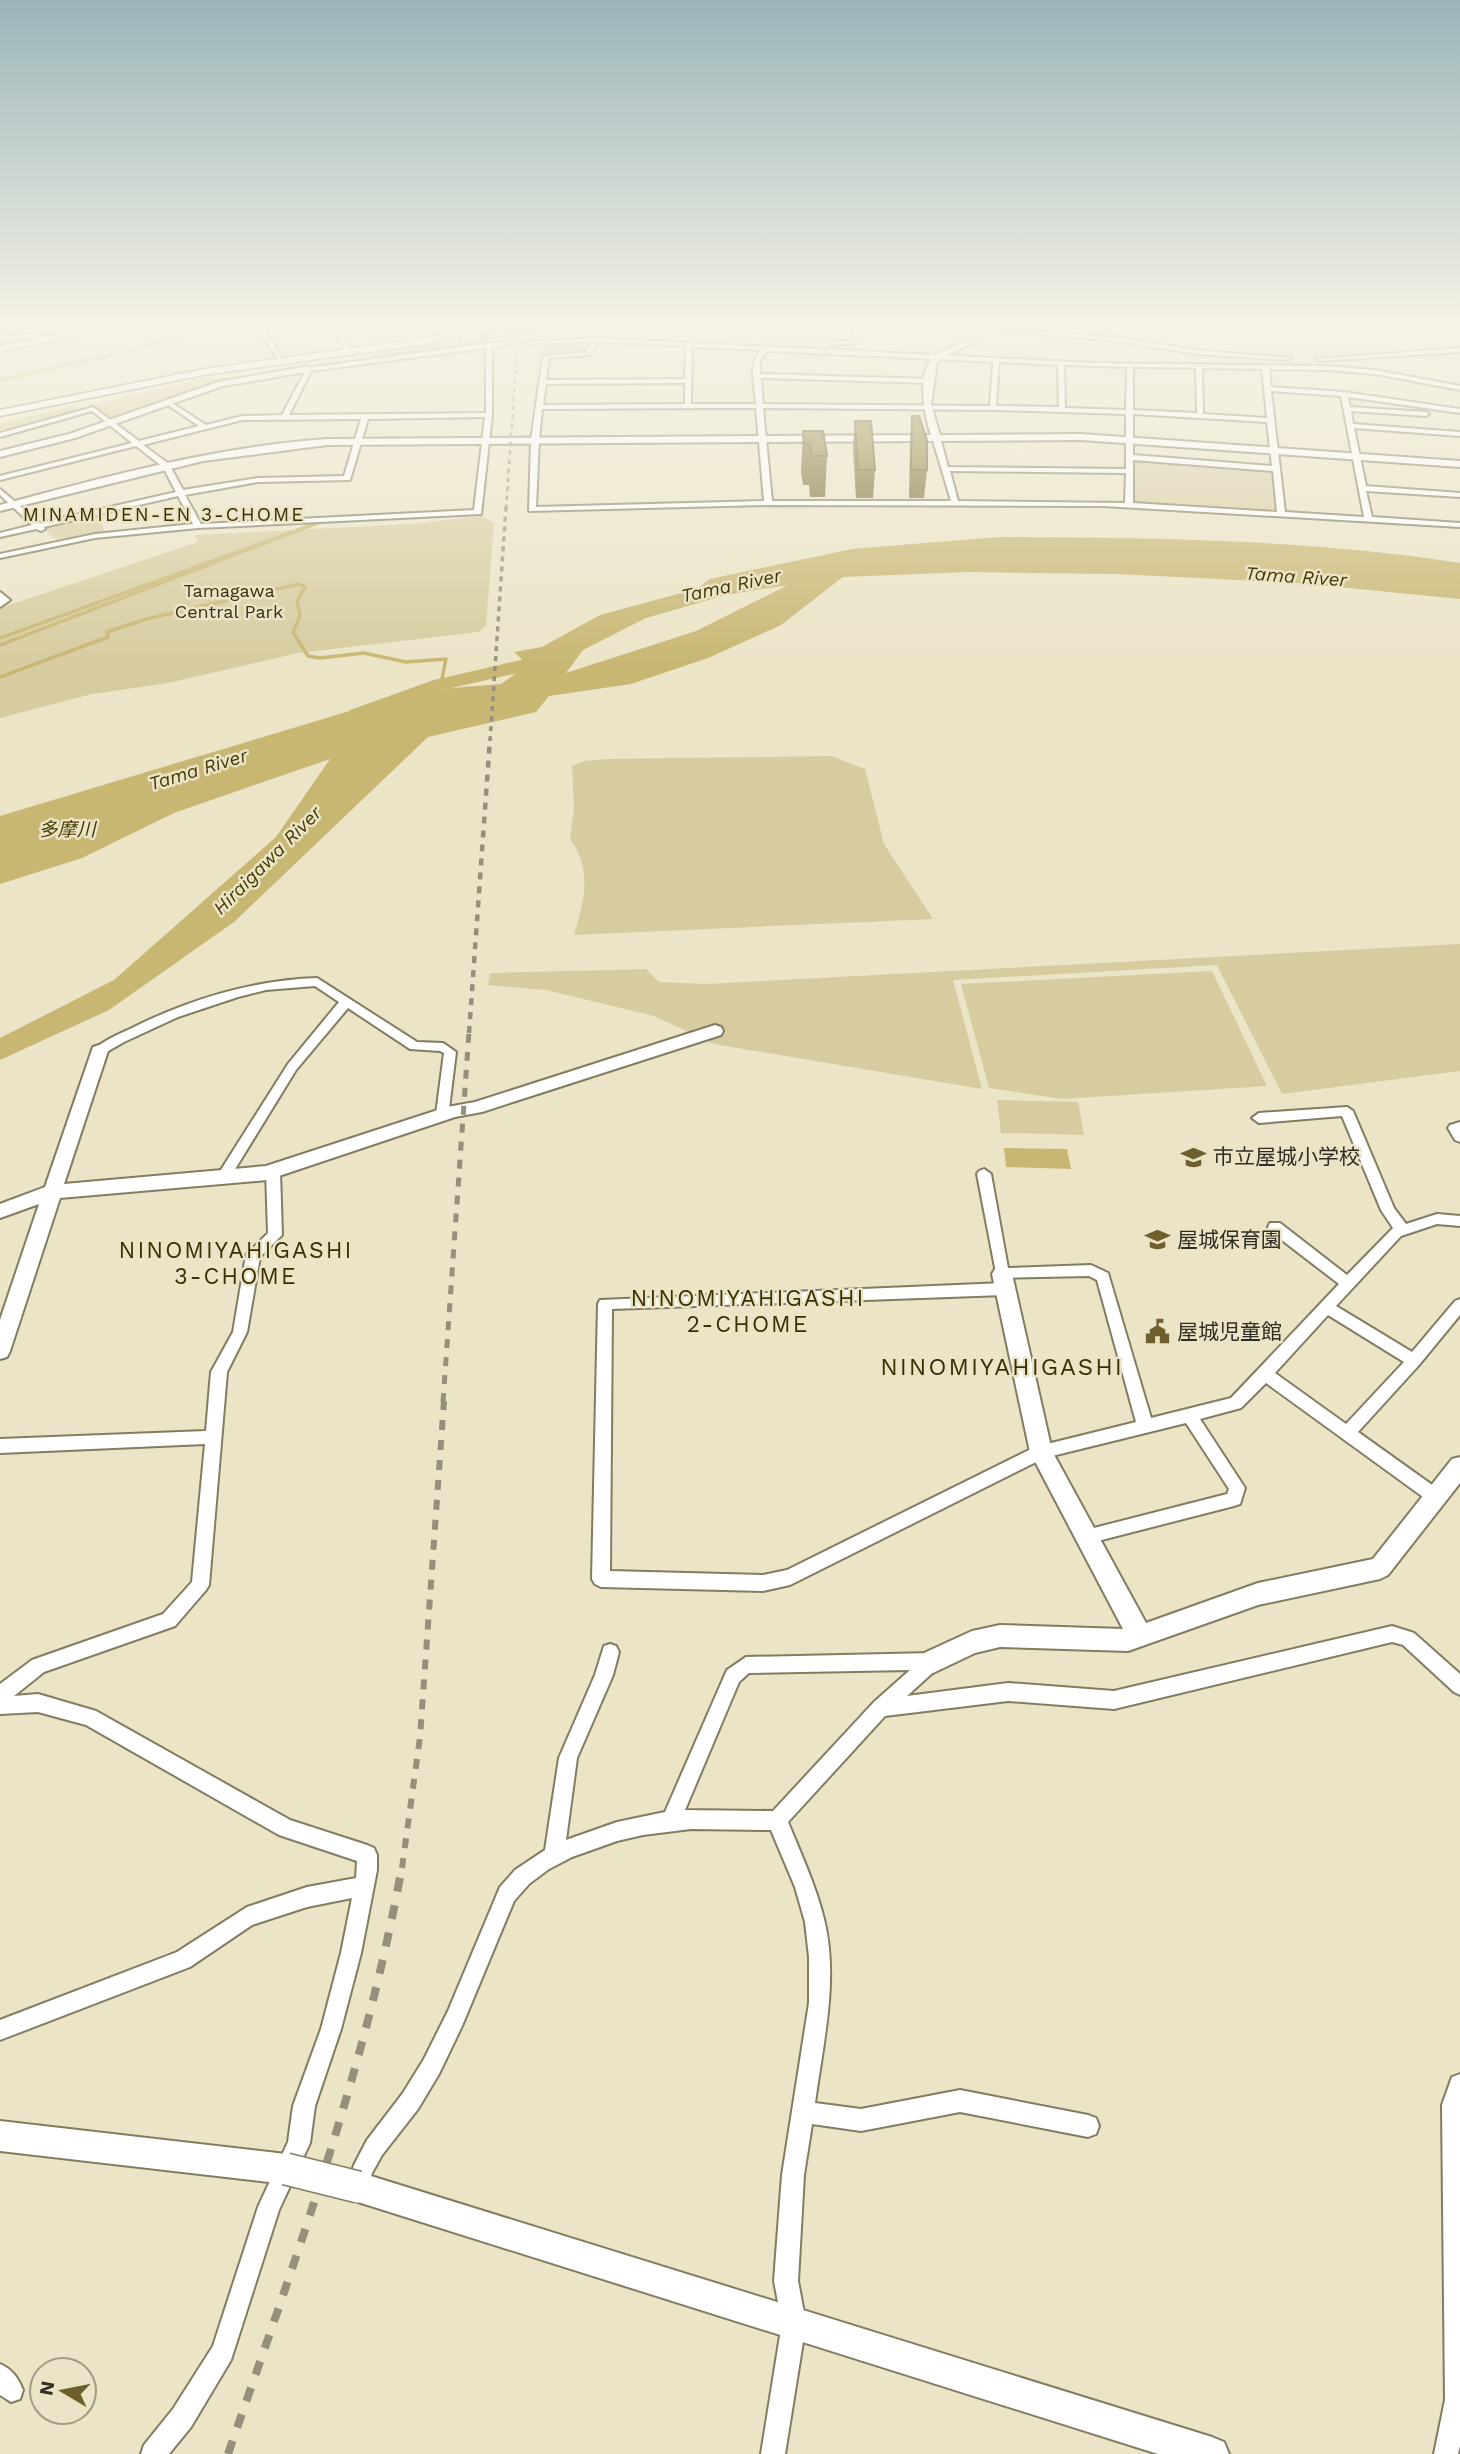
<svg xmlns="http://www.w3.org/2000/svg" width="1460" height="2454" font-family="'Work Sans','Noto Sans JP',sans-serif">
<rect width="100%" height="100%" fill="#ebe4c7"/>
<g fill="#d7cca0">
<path d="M773,324L827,331L835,324H854L852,342L764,341Z"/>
<path d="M504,336L489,343L383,356L378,351Z"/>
<path d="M590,343L583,355H540L541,345Z"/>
<path d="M204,378L237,379L109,422L92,405Z"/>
<path d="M74,405L77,410L0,430V424Z"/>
<path d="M1131,459L1275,470L1279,512L1133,504Z"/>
<path d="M97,514L105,532L102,534L56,539L42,527Z"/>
<path d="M482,516L494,523L486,626L478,632L298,653L168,683L92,694L0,718V608L198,542L195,535L410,524Z"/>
<path d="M831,756L865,769L884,844L933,919L574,935C584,901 593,870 570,839L574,809L572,766L584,761L609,759Z"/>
<path d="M1460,944V1071L1282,1094L1217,965L953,980L982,1089L714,1044L654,1016L546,990L488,985L490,973L646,969L659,982L706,984Z"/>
<path d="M1212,971L1267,1086L1062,1099L989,1088L961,984Z"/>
<path d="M997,1100L1078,1102L1084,1135L1001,1133Z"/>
</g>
<g fill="#c8b773" fill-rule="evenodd">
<path d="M214,324H225L135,351L0,382V378L119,352Z"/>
<path d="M998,537C1151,538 1308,539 1460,563V599L1297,583L1116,574L969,572L843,577L781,625L708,658L631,684L549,696L536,712L428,737L234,922L109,1010L0,1060V1038L114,980L276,837L330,759L174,813L82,858L0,884V816L353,710L452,688L501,684L528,665L514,652L542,647L600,615L696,589L710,579L852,549ZM788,585L696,631L566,673L583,650L646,618L726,595Z"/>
<path d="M1004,1148L1067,1149L1071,1169L1006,1167Z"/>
</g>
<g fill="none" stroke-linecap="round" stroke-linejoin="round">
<g stroke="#c8b773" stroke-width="3.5">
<path d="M0,638L328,519L0,645"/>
<path d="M0,677L108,637L107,632L146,619L299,584L305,587L297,601L300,616L293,632L308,656L320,658L364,653L406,662L446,659L441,684"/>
</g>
<path fill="#c8b773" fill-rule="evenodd" d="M566,638L573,640L576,644L573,648L535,669L447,689L358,721L347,715L350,710L434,680L521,660Z"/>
<path stroke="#c6bfa6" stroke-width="7" stroke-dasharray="7 3.5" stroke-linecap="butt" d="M506,344L528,342"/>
<defs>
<g id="street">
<path d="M256,324H262L284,363H280Z"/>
<path d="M333,324H339L351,355L346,354Z"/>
<path d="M446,324H452L460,341H456Z"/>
<path d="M563,324H579L487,338L484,336Z"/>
<path d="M855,324H861L857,343L831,345L833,342L852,340Z"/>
<path d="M921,324H947L1115,337L1196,350L1291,358L1288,360L1196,354L1115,341Z"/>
<path d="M1418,324L1460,329V333L1421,326Z"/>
<path d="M38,333L51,339L48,341L37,337L0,341V337Z"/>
<path d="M596,338L1096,363L1328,366L1375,370L1460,386V390L1375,374L1328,370L1269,369L1271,387L1344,392L1460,409V413L1348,397L1350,407L1426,412L1429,414L1426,416L1351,411L1353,424L1460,432V436L1354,428L1366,486L1460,493V497L1366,491L1372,517L1460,523V527L1103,506L768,505L529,511L531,440L543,356L586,352L592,342L528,344L525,342ZM598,342L686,346L685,379L546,380L549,358L590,355ZM692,347L762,350C747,361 755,387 756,404H691ZM769,351L993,362L990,406L763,404L761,378L930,383L933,381L930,379L760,374C759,362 759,358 769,351ZM999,362L1058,365L1059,407L996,406ZM1064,365L1127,367L1126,410L1065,408ZM1133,367L1196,368L1197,413L1133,410ZM1202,368L1262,369L1267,418L1203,414ZM685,383V404L543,405L546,384ZM1271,391L1341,396L1364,517L1285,512ZM723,408H756L764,501L536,507L539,440L542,409ZM763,408L997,410L1126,414V469L948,467L940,437L936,435L932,437L951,501H772ZM1133,414L1267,422L1272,466L1133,455ZM1133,460L1273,471L1277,512L1133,503ZM950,471L1126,473L1125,503L958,501Z"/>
<path d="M489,343L506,342L509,344L492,348V415L481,514L198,528L95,538L0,558V554L95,534L193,524L178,496L44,527L45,529L41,531L36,529L0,537V533L32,525L0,495V489L40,523L176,492L163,467L136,446L0,480V476L132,443L92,411L0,437V433L93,407L139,441L199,426L165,403L167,400L206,425L242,416L282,415L307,368ZM486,348V413L289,415L311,371ZM485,417L474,510L201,524L185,495L258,482L350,480L368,419ZM361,419L344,476L258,478L183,490L169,464L143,445L242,420Z"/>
<path d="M1460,348V352L1319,361L1316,359Z"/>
<path d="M0,592L10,600L0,607Z"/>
<path d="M317,978L417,1042L443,1043L456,1052L448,1117H438L436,1114L444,1053L440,1051L410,1049L348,1008L296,1070L229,1179H219L217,1176L219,1173L288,1064L339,1002L315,986L266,990L238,997L178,1017L124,1042L103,1054L99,1055L93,1051C102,1041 117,1035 130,1029C187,1000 253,980 317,978Z"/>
<path d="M1347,1107L1353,1111L1394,1208L1406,1224L1437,1214L1460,1216V1226L1437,1224L1401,1236L1336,1306L1412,1352L1455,1301L1460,1299V1315L1419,1365L1358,1432L1442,1492L1444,1497L1442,1502L1436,1504L1430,1502L1266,1383L1241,1408L1200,1419L1245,1488L1240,1504L1234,1506L1086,1544L1080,1542L1078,1537L1080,1532L1086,1530L1227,1494L1229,1489L1186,1423L1044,1458L790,1585L763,1591L601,1587L595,1584L592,1579L598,1304L600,1300L1004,1283L1009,1285L1011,1289L1009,1293L1004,1295L612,1309L610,1571L763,1575L787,1570L1035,1447L1136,1422L1097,1280L1089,1276L997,1278L977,1174L979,1171L984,1169L991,1174L1008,1268L1091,1265L1108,1273L1151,1418L1231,1398L1339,1284L1270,1231L1268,1227L1270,1223H1280L1347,1275L1393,1228L1381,1210L1342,1116L1259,1123L1252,1118L1259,1113ZM1328,1315L1404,1362L1346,1424L1275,1373Z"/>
<path d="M1460,1122V1142L1455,1140L1448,1128L1450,1125Z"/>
<path d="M273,1166L280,1171L282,1235L260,1257L247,1332L227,1372L209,1585L206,1590L175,1626L44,1672L14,1696L38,1694L96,1711L290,1820L367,1845L374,1848L377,1855V1870L361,1953L341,2029L315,2106L310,2143L279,2210L231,2360L191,2427L169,2454H141L144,2445L173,2409L213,2346L258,2207L288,2142L293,2106L321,2029L341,1953L352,1898L307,1907L252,1925L190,1967L0,2040V2020L177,1952L247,1907L307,1887L356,1878L357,1861L279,1835L86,1725L38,1712L0,1714V1684L32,1660L163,1614L192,1582L205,1444L0,1453V1439L206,1431L211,1372L233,1332L246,1255L268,1233L266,1171Z"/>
<path d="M1392,1626L1414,1633L1460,1674V1695L1454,1692L1403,1645L1392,1642L1114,1709L1008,1701L885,1716L788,1822C801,1854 816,1886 824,1919C839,1979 823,2043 815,2103L861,2109L960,2090L1088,2115L1096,2118L1099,2126L1096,2134L1088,2137L960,2112L861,2131L812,2124L804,2175L798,2281L806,2323L785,2454H761L782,2323L774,2281L782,2175L809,2003V1957L805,1922L795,1887L771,1830L691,1829L643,1835L617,1841L572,1857L549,1869L529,1884L514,1901L462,2026L439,2074L418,2109L382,2155L372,2173L366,2195L358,2198L350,2195L347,2187L354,2165L367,2140L403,2093L424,2059L448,2011L500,1887L515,1870L545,1850L559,1758L595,1675L604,1646L610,1644L616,1646L619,1652L613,1675L577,1758L566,1840L617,1822L665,1812L727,1670L746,1657L933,1653L939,1655L942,1661L939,1667L907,1696L1008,1683L1114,1691ZM910,1670L874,1702L773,1811L685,1810L739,1682L749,1673Z"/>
<path d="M1460,2074V2446L1458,2454H1434L1445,2400L1442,2105L1452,2077Z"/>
<path d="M0,2364C12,2369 18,2378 23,2390L20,2399L11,2402L0,2395Z"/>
</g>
<g id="secondary">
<path d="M973,324H981L982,330C966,354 955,346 937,362L931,405L940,435L1081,434L1460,461V467L1081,440L327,445L203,461L0,511V505C108,476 215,447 327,439L931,435C924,415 915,366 938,353C953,345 963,345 974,330Z"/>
<path d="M309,366L312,371L223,386L75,438L0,457V451L69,434L218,382Z"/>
<path d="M715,1025L721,1027L723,1031L721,1035L482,1112L455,1117L267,1180L60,1198L10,1351L7,1357L0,1359V1320L39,1204L0,1218V1204L45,1187L93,1047L99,1045L108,1051L64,1184L266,1166L447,1107L475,1102Z"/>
<path d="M1002,1266L1009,1269L1012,1274L1052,1451L1146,1623L1258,1583L1373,1559L1452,1459L1460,1457V1483L1388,1575L1380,1579L1258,1605L1128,1651L1000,1647L975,1653L933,1673L924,1669L921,1661L924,1653L972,1631L1000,1625L1123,1629L1030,1452L992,1274L995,1269Z"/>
<path d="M0,2121L286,2154L297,2158L301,2169L297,2180L286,2184L0,2151Z"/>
<path d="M358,2172L1212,2437L1224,2442L1229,2454H1158L358,2202L347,2198L343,2187L347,2176Z"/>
</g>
<g id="primary">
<path d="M111,324H129L0,352V346Z"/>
<path d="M482,324H498L426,344L204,375L0,416V410L204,369L426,338Z"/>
</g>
</defs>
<use href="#street" stroke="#827c61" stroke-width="4"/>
<use href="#secondary" stroke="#827c61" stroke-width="4"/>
<use href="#primary" stroke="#827c61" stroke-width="3"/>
<use href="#street" fill="#fff" fill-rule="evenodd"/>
<use href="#secondary" fill="#fff" fill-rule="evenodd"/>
<use href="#primary" fill="#fff" fill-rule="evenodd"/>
<path stroke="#95907b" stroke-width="2.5" stroke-dasharray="4.5 4.5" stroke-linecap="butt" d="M506,509L519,324"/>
<path stroke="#95907b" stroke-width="3.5" stroke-dasharray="5 5" stroke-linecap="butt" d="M490,741L506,507"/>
<path stroke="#95907b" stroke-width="4.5" stroke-dasharray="7 7" stroke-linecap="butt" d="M469,1033L490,739"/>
<path stroke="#95907b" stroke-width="5" stroke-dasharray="9 9" stroke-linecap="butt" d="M443,1402L469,1032"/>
<path stroke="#95907b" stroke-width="6" stroke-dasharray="10 10" stroke-linecap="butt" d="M402,1868L420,1737L444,1401"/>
<path stroke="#95907b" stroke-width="8" stroke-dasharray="14 14" stroke-linecap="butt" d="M228,2454C295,2260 366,2068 402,1866"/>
<defs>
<path id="secondary-bridge" d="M286,2169L358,2187"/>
</defs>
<use href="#secondary-bridge" stroke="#827c61" stroke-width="34" stroke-linecap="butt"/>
<use href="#secondary-bridge" stroke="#fff" stroke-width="31"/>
</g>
<g fill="#74652b">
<path d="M912,416L927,470L924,498H909L910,444Z"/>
<path d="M855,421L875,470L873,498H856L853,448Z"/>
<path d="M803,431L827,456L825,497H810L809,485H803L801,472Z"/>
</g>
<g fill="#877632" stroke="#5e5323" stroke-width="2">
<path d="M912,416H919L927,440V470H911Z"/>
<path d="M855,421H871L875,470H858Z"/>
<path d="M803,431H823L827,456H812L810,444H804Z"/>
</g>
<linearGradient id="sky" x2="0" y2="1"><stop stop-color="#9bb5b9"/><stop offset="0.49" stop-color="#f6f3e6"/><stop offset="1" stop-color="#f6f3e6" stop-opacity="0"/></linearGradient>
<rect width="1460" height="667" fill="url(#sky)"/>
<defs>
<symbol id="school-bare" viewBox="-9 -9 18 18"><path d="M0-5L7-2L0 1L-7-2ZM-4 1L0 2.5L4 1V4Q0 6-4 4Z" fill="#6d602d" stroke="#ebe4c7" stroke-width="2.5" paint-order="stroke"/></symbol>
<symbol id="civic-bare" viewBox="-9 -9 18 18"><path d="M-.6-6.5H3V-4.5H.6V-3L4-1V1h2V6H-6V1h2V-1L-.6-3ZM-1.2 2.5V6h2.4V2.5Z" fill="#6d602d" stroke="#ebe4c7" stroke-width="2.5" paint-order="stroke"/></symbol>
</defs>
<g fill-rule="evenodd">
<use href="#school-bare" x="1176" y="1140" width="35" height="35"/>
<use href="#school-bare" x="1140" y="1222" width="35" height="35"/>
<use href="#civic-bare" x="1140" y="1314" width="35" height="35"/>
</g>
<g text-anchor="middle" stroke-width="5" stroke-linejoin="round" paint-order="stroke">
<g font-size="18" fill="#393113" stroke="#ebe4c7">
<text x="229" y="597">Tamagawa<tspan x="229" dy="21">Central Park</tspan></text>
</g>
<g font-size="19" letter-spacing="2" fill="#392f03" stroke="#ebe4c7">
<text x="164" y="521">MINAMIDEN-EN 3-CHOME</text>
</g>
<g font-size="19" font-style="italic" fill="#463900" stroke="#ebe4c7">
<text transform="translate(1296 576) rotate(4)" y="7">Tama River</text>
<text transform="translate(731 585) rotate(-12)" y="7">Tama River</text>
<text transform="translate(198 769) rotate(-17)" y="7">Tama River</text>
<text x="67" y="836">多摩川</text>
<text transform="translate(267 860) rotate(-45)" y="7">Hiraigawa River</text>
</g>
<g font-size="21" fill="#302d22" stroke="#ebe4c7" text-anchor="start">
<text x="1213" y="1164">市立屋城小学校</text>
<text x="1177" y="1247">屋城保育園</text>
<text x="1177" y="1339">屋城児童館</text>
</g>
<g font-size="23" letter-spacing="2" fill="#392f03" stroke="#ebe4c7">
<text x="236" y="1258">NINOMIYAHIGASHI<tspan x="236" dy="26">3-CHOME</tspan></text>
<text x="748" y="1306">NINOMIYAHIGASHI<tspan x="748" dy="26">2-CHOME</tspan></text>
</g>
<g font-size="24" letter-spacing="2" fill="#392f03" stroke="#ebe4c7">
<text x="1002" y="1375">NINOMIYAHIGASHI</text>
</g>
</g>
<g transform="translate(63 2391) rotate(280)"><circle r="33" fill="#ebe4c7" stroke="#a09b85" stroke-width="2"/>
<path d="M0-5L12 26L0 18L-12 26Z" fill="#6d602d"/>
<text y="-10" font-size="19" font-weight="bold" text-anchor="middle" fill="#302d22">N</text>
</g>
</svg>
